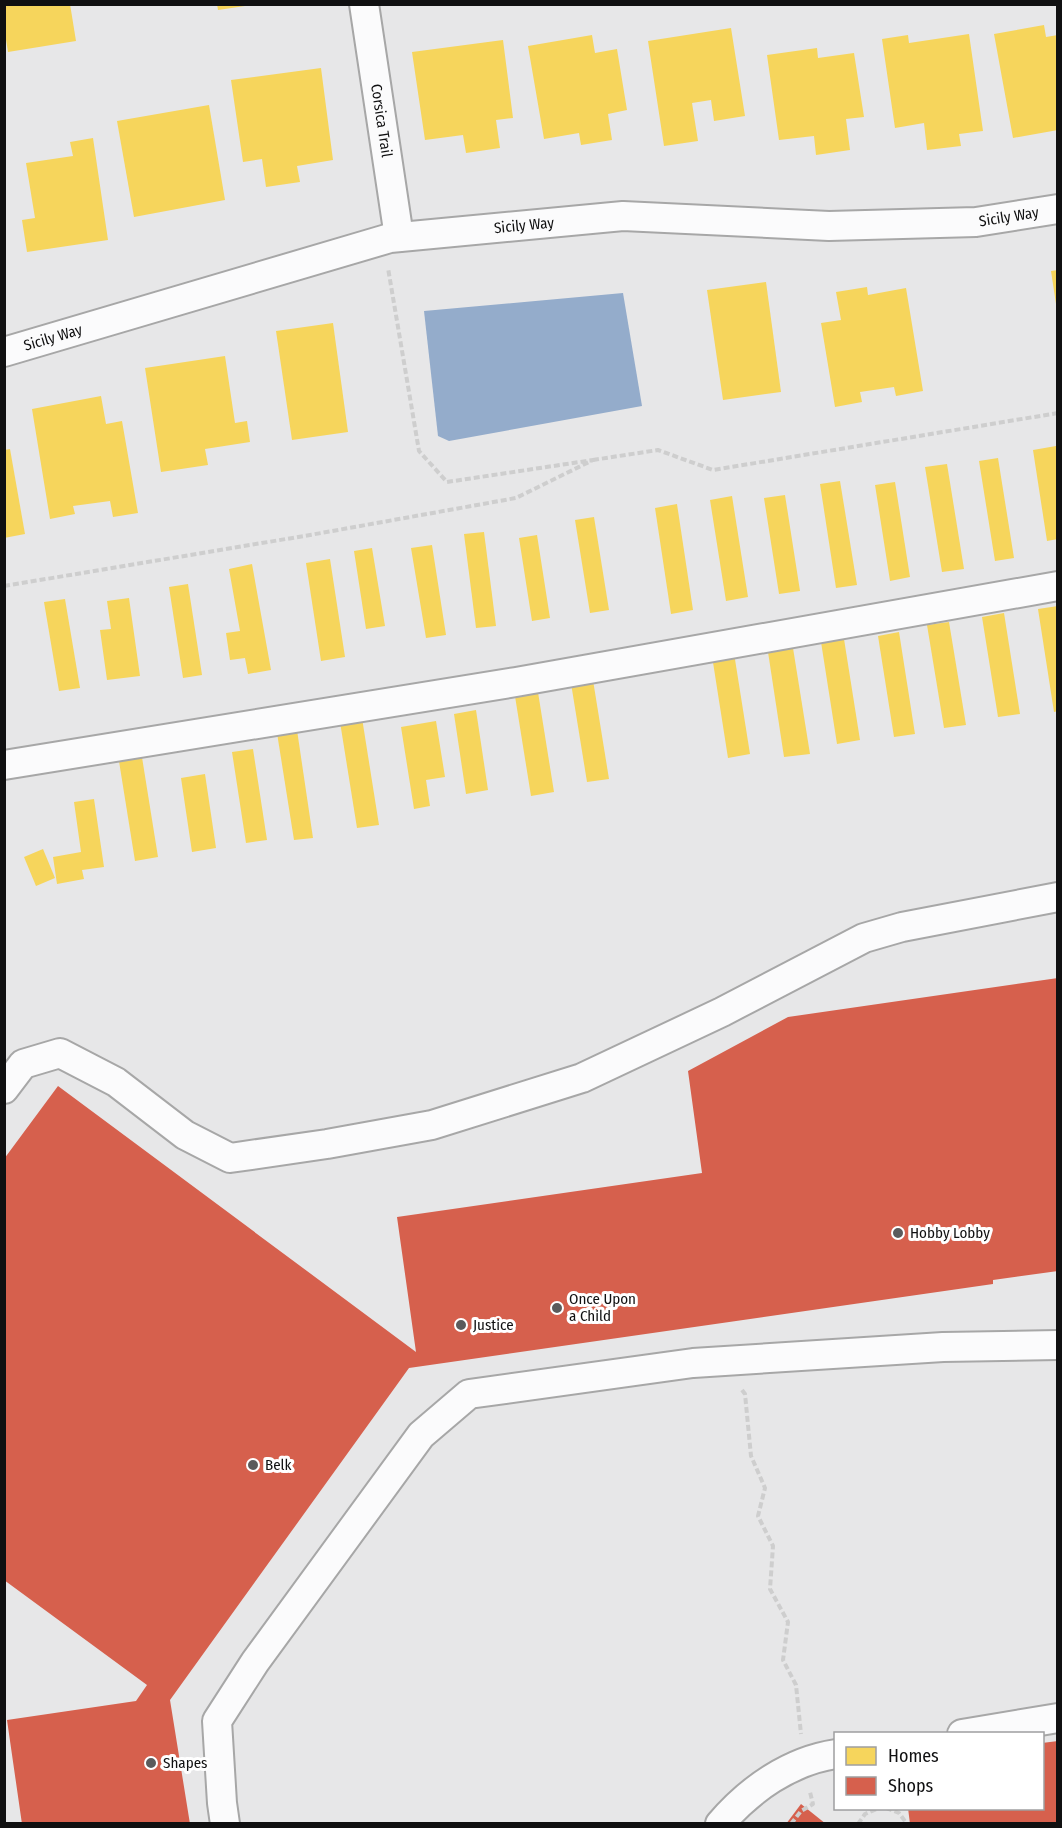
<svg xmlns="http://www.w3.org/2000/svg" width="1062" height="1828" font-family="'Fira Sans Condensed',sans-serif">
<rect width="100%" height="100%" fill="#e7e7e8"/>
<path fill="#94accb" d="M623,293L642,406L449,441L438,436L424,311Z"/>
<g fill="#f6d55c">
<path d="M4,4H70L76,41L8,52L4,27Z"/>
<path d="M217,4H245V6L218,10Z"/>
<path d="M1044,25L1046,37L1058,35V130L1013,138L994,34Z"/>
<path d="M731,28L745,116L714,121L711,100L692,103L698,141L664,146L648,41Z"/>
<path d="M969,34L983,131L959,134L961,146L927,150L924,123L895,128L882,39L908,35L909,43Z"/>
<path d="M592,35L595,53L617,49L627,110L608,114L612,140L581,145L579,133L544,139L528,46Z"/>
<path d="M503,40L513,118L496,120L500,148L466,153L463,135L425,140L412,52Z"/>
<path d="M817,48L818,58L854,53L864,117L846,119L850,150L816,155L814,136L779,140L767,55Z"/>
<path d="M321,68L333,160L297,166L300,182L266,187L262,159L243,162L231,80Z"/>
<path d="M209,105L225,200L134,217L117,121Z"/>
<path d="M93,138L108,240L27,252L22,220L35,218L26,163L73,156L70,142Z"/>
<path d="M1058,270V304H1056L1051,271Z"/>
<path d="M766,282L781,392L723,400L707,290Z"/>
<path d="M867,287L868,295L906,288L923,391L896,396L894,387L860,392L862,402L835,407L821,323L841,320L836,292Z"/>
<path d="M333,323L348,432L292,440L276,331Z"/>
<path d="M225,356L235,423L247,421L250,442L205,449L208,465L161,472L145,368Z"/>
<path d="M101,396L106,424L122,421L138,513L113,517L110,501L73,506L75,514L50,519L32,409Z"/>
<path d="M1056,446L1058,458V539L1047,541L1033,450Z"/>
<path d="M10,449L25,534L4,538V450Z"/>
<path d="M998,458L1014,558L995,561L979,461Z"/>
<path d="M947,464L964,569L942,572L925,467Z"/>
<path d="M840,481L857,585L836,588L820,484Z"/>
<path d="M895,482L910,577L890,581L875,485Z"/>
<path d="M785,495L800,591L779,594L764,498Z"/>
<path d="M732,496L748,597L726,601L710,500Z"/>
<path d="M677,504L693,610L671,614L655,508Z"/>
<path d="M594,517L609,610L590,613L575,520Z"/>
<path d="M484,532L496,626L476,628L464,534Z"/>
<path d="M537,535L550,618L532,621L519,538Z"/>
<path d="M432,545L446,635L426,638L411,548Z"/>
<path d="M372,548L385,626L366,629L354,551Z"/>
<path d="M330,559L345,657L321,661L306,563Z"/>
<path d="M252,564L271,670L248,674L245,658L230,660L226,633L240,631L229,569Z"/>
<path d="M188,584L202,675L183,678L169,587Z"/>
<path d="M129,598L140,676L107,680L100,630L111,629L107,601Z"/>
<path d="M65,599L80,688L59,691L44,602Z"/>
<path d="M1058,606V711L1054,712L1038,609Z"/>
<path d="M1004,613L1020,714L998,717L982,617Z"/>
<path d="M949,622L966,725L944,728L927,625Z"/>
<path d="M899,632L915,734L894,737L878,636Z"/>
<path d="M844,639L860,740L837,744L821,642Z"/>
<path d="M793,648L810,754L784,757L768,652Z"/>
<path d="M734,653L750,754L728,758L712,656Z"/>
<path d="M592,674L609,779L587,782L570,677Z"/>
<path d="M537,686L554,792L531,796L514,690Z"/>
<path d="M476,710L488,790L466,794L454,714Z"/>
<path d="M362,718L379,825L357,828L340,722Z"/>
<path d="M436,721L445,777L426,780L430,806L414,809L401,727Z"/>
<path d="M297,730L313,838L294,840L277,733Z"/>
<path d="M253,749L267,840L246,843L232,752Z"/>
<path d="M141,751L158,857L135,861L118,755Z"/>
<path d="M205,774L216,848L192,852L181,778Z"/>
<path d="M94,799L104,867L82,870L84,879L57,884L53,857L81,852L74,802Z"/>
<path d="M43,849L55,878L36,886L24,857Z"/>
</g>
<g fill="#d6604d">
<path d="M1058,978V1271L993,1280V1284L409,1368L170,1700L190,1824H22L7,1720L136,1701L147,1685L4,1580V1159L58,1086L416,1352L397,1217L702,1173L688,1071L788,1017Z"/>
<path d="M1058,1741V1824H910L908,1808H1042V1743Z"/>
<path d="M801,1804L826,1824H786Z"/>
</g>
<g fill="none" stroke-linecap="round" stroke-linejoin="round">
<defs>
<g id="minor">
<path id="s1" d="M364,4L399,237"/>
<path id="s2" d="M4,352L390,238L623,216L829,226L976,222L1058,209"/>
<path d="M4,765L516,682L1058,586"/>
<path d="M4,1089L23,1064L60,1053L116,1082L185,1135L230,1158L327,1144L432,1125L582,1078L722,1012L864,938L902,927L1058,897"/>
<path d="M962,1734L1058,1718"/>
<path d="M225,1824L222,1803L217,1721L255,1662L421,1435L469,1394L693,1363L943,1347L1058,1345"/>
<path d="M720,1824C750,1789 790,1761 836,1754"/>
</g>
</defs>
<use href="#minor" stroke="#a7a7a7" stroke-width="32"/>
<g stroke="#cecece" stroke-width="4" stroke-dasharray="6 3" stroke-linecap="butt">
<path d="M593,460L658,450L713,470L1058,413"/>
<path d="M4,586L310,535L516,498L593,460L447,482L419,451L388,268"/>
<path d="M742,1390L745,1394L751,1456L765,1488L758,1516L773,1546L770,1589L788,1622L783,1660L796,1685L801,1734"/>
<path d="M886,1808L899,1813L907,1824"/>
<path d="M791,1824L801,1811L813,1804L810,1792"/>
<path d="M858,1824L865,1814L879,1808"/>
</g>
<use href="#minor" stroke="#fbfbfc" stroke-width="28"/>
</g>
<g fill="#5b5b5c" stroke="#fff" stroke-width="2">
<circle cx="898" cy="1233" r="6"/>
<circle cx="557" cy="1308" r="6"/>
<circle cx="461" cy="1325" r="6"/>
<circle cx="253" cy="1465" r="6"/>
<circle cx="151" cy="1763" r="6"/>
</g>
<g text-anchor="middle" stroke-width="6" stroke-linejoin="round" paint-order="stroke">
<g font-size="15" fill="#101011" stroke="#fff">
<text dy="5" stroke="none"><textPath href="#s1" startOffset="118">Corsica Trail</textPath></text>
<text dy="5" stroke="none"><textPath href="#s2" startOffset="1023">Sicily Way</textPath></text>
<text dy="5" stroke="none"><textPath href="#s2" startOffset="537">Sicily Way</textPath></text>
<text dy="5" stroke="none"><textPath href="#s2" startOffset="51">Sicily Way</textPath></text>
</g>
<g font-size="15" fill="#101011" stroke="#fff" text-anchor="start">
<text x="910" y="1238">Hobby Lobby</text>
<text x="569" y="1304">Once Upon<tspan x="569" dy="17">a Child</tspan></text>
<text x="473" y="1330">Justice</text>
<text x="265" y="1470">Belk</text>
<text x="163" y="1768">Shapes</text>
</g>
</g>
<rect width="1062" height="1828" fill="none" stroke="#101011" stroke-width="12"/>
<rect x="834" y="1732" width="210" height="78" fill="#ffffff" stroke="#9f9fa0" stroke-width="1.5"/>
<rect x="846" y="1747" width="30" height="18" fill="#f6d55c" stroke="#9f9fa0" stroke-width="1.5"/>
<text x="888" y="1762" font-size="18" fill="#101011">Homes</text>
<rect x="846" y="1777" width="30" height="18" fill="#d6604d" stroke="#9f9fa0" stroke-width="1.5"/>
<text x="888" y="1792" font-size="18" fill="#101011">Shops</text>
</svg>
